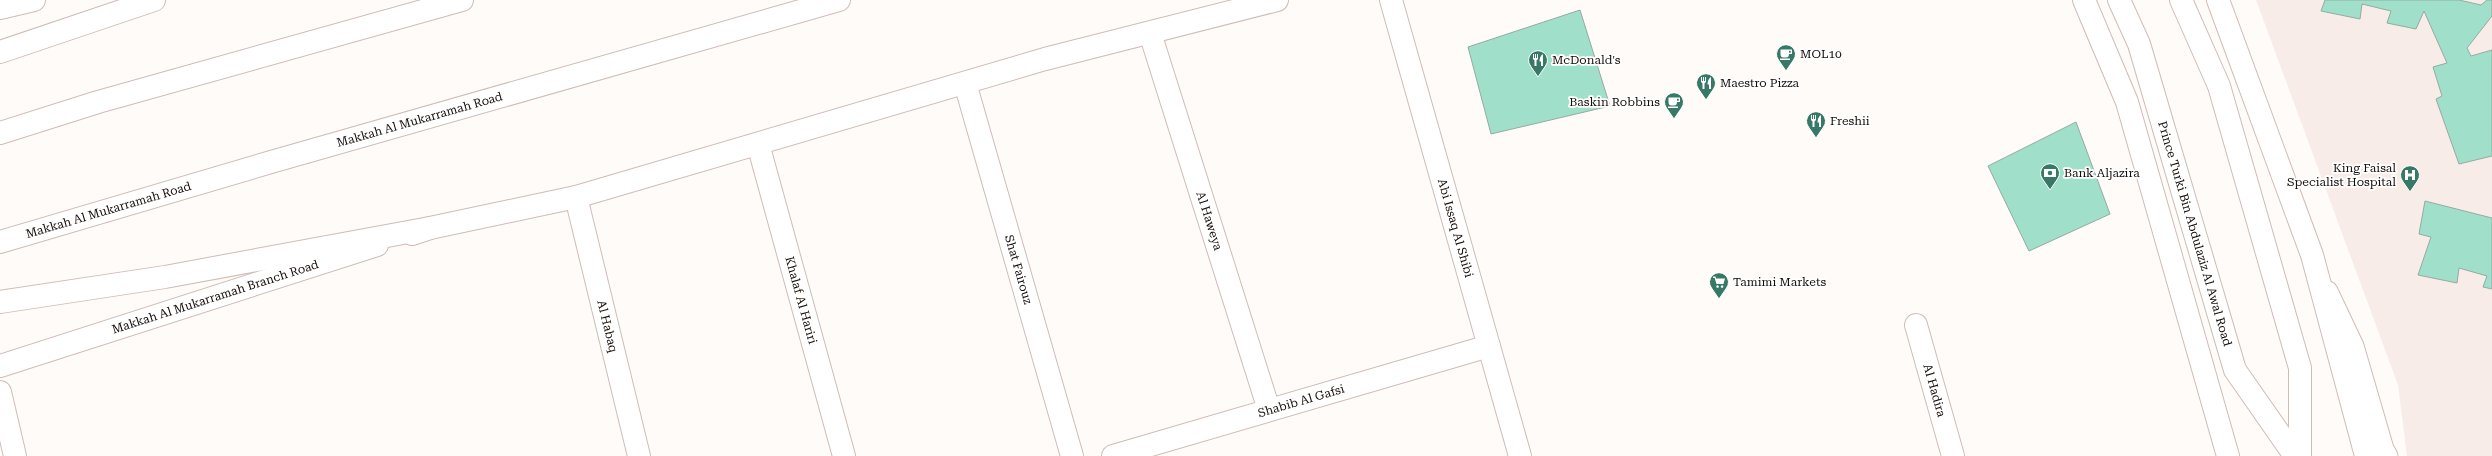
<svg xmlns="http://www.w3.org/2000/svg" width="2492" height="456" font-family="'Roboto Serif',serif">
<rect width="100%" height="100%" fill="#fffbf9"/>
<path fill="#f7ece8" d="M2256,0H2492V456H2407L2398,385Z"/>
<g fill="#a0e0cb" stroke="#95aaa3">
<path d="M2325,0H2459L2481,5L2487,0H2492V16L2467,48L2471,56L2492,50V156L2459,164L2436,99L2442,96L2433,67L2447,63L2424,11L2416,29L2387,23L2391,11L2362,4L2360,19L2321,11Z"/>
<path d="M1580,10L1610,106L1491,134L1468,47Z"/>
<path d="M2076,122L2110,214L2029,251L1988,166Z"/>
<path d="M2425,201L2492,218V289L2483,287L2487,276L2459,268L2457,283L2418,275L2431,237L2419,234Z"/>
</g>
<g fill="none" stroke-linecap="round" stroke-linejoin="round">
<defs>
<path id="service" d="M2328,291L2354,346L2384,449L2388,456"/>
<g id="minor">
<path id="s1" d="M1391,0L1520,456"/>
<path id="s2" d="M1150,33L1269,410"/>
<path id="s3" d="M965,83L1072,456"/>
<path id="s4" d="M758,144L844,456"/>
<path id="s5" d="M576,197L639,456"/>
<path id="s6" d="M1916,325L1953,456"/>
<path d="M0,392L15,456"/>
<path id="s7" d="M1113,456L1489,346"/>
</g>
<g id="primary">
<path d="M2084,0L2127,102L2228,456"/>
<path id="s8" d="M2119,0L2139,44L2235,370L2295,456"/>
<path d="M2181,0L2219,86L2300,368V456"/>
<path d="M2218,0L2312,255L2366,456"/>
<path d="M0,8L34,0"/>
<path d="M412,234L430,228L576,197L1045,59L1277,0"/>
<path id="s9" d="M0,366L377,245"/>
</g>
<g id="motorway">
<path d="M0,52L154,0"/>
<path d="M0,133L98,102L462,0"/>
<path id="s10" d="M0,242L271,162L839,0"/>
<path d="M0,302L165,277L430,228"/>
</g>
</defs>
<use href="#service" stroke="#d0bcb4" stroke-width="21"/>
<use href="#minor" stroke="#d0bcb4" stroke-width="24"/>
<use href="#primary" stroke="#d0bcb4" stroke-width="24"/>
<use href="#motorway" stroke="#d0bcb4" stroke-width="24"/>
<use href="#service" stroke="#fff" stroke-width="19"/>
<use href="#minor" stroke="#fff" stroke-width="22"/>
<use href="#primary" stroke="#fff" stroke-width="22"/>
<use href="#motorway" stroke="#fff" stroke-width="22"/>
</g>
<defs>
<symbol id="cafe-pin" viewBox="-11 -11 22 30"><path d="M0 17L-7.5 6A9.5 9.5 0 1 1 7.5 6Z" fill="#387866" stroke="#fff"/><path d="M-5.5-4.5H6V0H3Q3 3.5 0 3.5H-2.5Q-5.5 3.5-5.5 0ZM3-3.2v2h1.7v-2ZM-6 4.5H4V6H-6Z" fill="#fff"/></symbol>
<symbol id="restaurant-pin" viewBox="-11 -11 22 30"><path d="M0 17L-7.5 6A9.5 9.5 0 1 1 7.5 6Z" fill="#387866" stroke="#fff"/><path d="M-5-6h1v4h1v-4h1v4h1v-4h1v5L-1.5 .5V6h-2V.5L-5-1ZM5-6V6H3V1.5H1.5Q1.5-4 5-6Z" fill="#fff"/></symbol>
<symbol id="bank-pin" viewBox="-11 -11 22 30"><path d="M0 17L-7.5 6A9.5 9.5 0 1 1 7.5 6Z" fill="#387866" stroke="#fff"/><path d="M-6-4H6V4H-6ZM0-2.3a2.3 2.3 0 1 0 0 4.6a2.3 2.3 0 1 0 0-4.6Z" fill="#fff"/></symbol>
<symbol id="hospital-pin" viewBox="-11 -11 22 30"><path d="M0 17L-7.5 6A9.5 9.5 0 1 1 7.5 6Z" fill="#387866" stroke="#fff"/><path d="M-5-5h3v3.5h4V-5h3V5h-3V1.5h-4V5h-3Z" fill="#fff"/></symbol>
<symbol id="supermarket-pin" viewBox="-11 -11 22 30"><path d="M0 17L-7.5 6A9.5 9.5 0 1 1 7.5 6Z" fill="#387866" stroke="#fff"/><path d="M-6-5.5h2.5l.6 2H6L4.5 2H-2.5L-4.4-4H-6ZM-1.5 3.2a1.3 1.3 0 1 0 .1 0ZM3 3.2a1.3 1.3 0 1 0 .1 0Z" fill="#fff"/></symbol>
</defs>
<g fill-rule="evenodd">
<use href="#cafe-pin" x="1775" y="43" width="22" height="30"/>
<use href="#restaurant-pin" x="1527" y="49" width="22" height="30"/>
<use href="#restaurant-pin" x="1695" y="72" width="22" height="30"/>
<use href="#cafe-pin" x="1663" y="91" width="22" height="30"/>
<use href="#restaurant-pin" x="1805" y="110" width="22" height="30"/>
<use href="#bank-pin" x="2039" y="162" width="22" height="30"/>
<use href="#hospital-pin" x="2399" y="164" width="22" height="30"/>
<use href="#supermarket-pin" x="1708" y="271" width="22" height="30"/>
</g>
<g text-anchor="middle" stroke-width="3.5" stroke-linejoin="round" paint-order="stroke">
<g font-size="12" fill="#150e0b" stroke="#fff" text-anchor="start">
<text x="1800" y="58">MOL10</text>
<text x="1552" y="64">McDonald's</text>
<text x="1720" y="87">Maestro Pizza</text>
<text x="1660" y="106" text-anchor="end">Baskin Robbins</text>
<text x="1830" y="125">Freshii</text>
<text x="2396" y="172" text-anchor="end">King Faisal<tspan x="2396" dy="14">Specialist Hospital</tspan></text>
<text x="2064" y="177">Bank Aljazira</text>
<text x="1733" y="286">Tamimi Markets</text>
</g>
<g font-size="12" fill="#150e0b" stroke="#fff">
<text dy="4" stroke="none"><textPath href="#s10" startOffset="437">Makkah Al Mukarramah Road</textPath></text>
<text dy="4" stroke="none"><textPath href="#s10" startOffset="113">Makkah Al Mukarramah Road</textPath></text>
<text dy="4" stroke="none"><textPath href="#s2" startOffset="197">Al Haweya</textPath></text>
<text dy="4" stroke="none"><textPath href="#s1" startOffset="237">Abi Issaq Al Shibi</textPath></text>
<text dy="4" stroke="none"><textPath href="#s8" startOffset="246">Prince Turki Bin Abdulaziz Al Awal Road</textPath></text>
<text dy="4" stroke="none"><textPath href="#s3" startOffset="194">Shat Fairouz</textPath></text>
<text dy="4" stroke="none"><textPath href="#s9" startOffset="226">Makkah Al Mukarramah Branch Road</textPath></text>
<text dy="4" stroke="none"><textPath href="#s4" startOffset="162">Khalaf Al Hariri</textPath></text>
<text dy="4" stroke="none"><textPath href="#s5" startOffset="133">Al Habaq</textPath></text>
<text dy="4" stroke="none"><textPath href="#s6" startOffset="68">Al Hadira</textPath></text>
<text dy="4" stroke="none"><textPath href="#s7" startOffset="196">Shabib Al Gafsi</textPath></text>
</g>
</g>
</svg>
